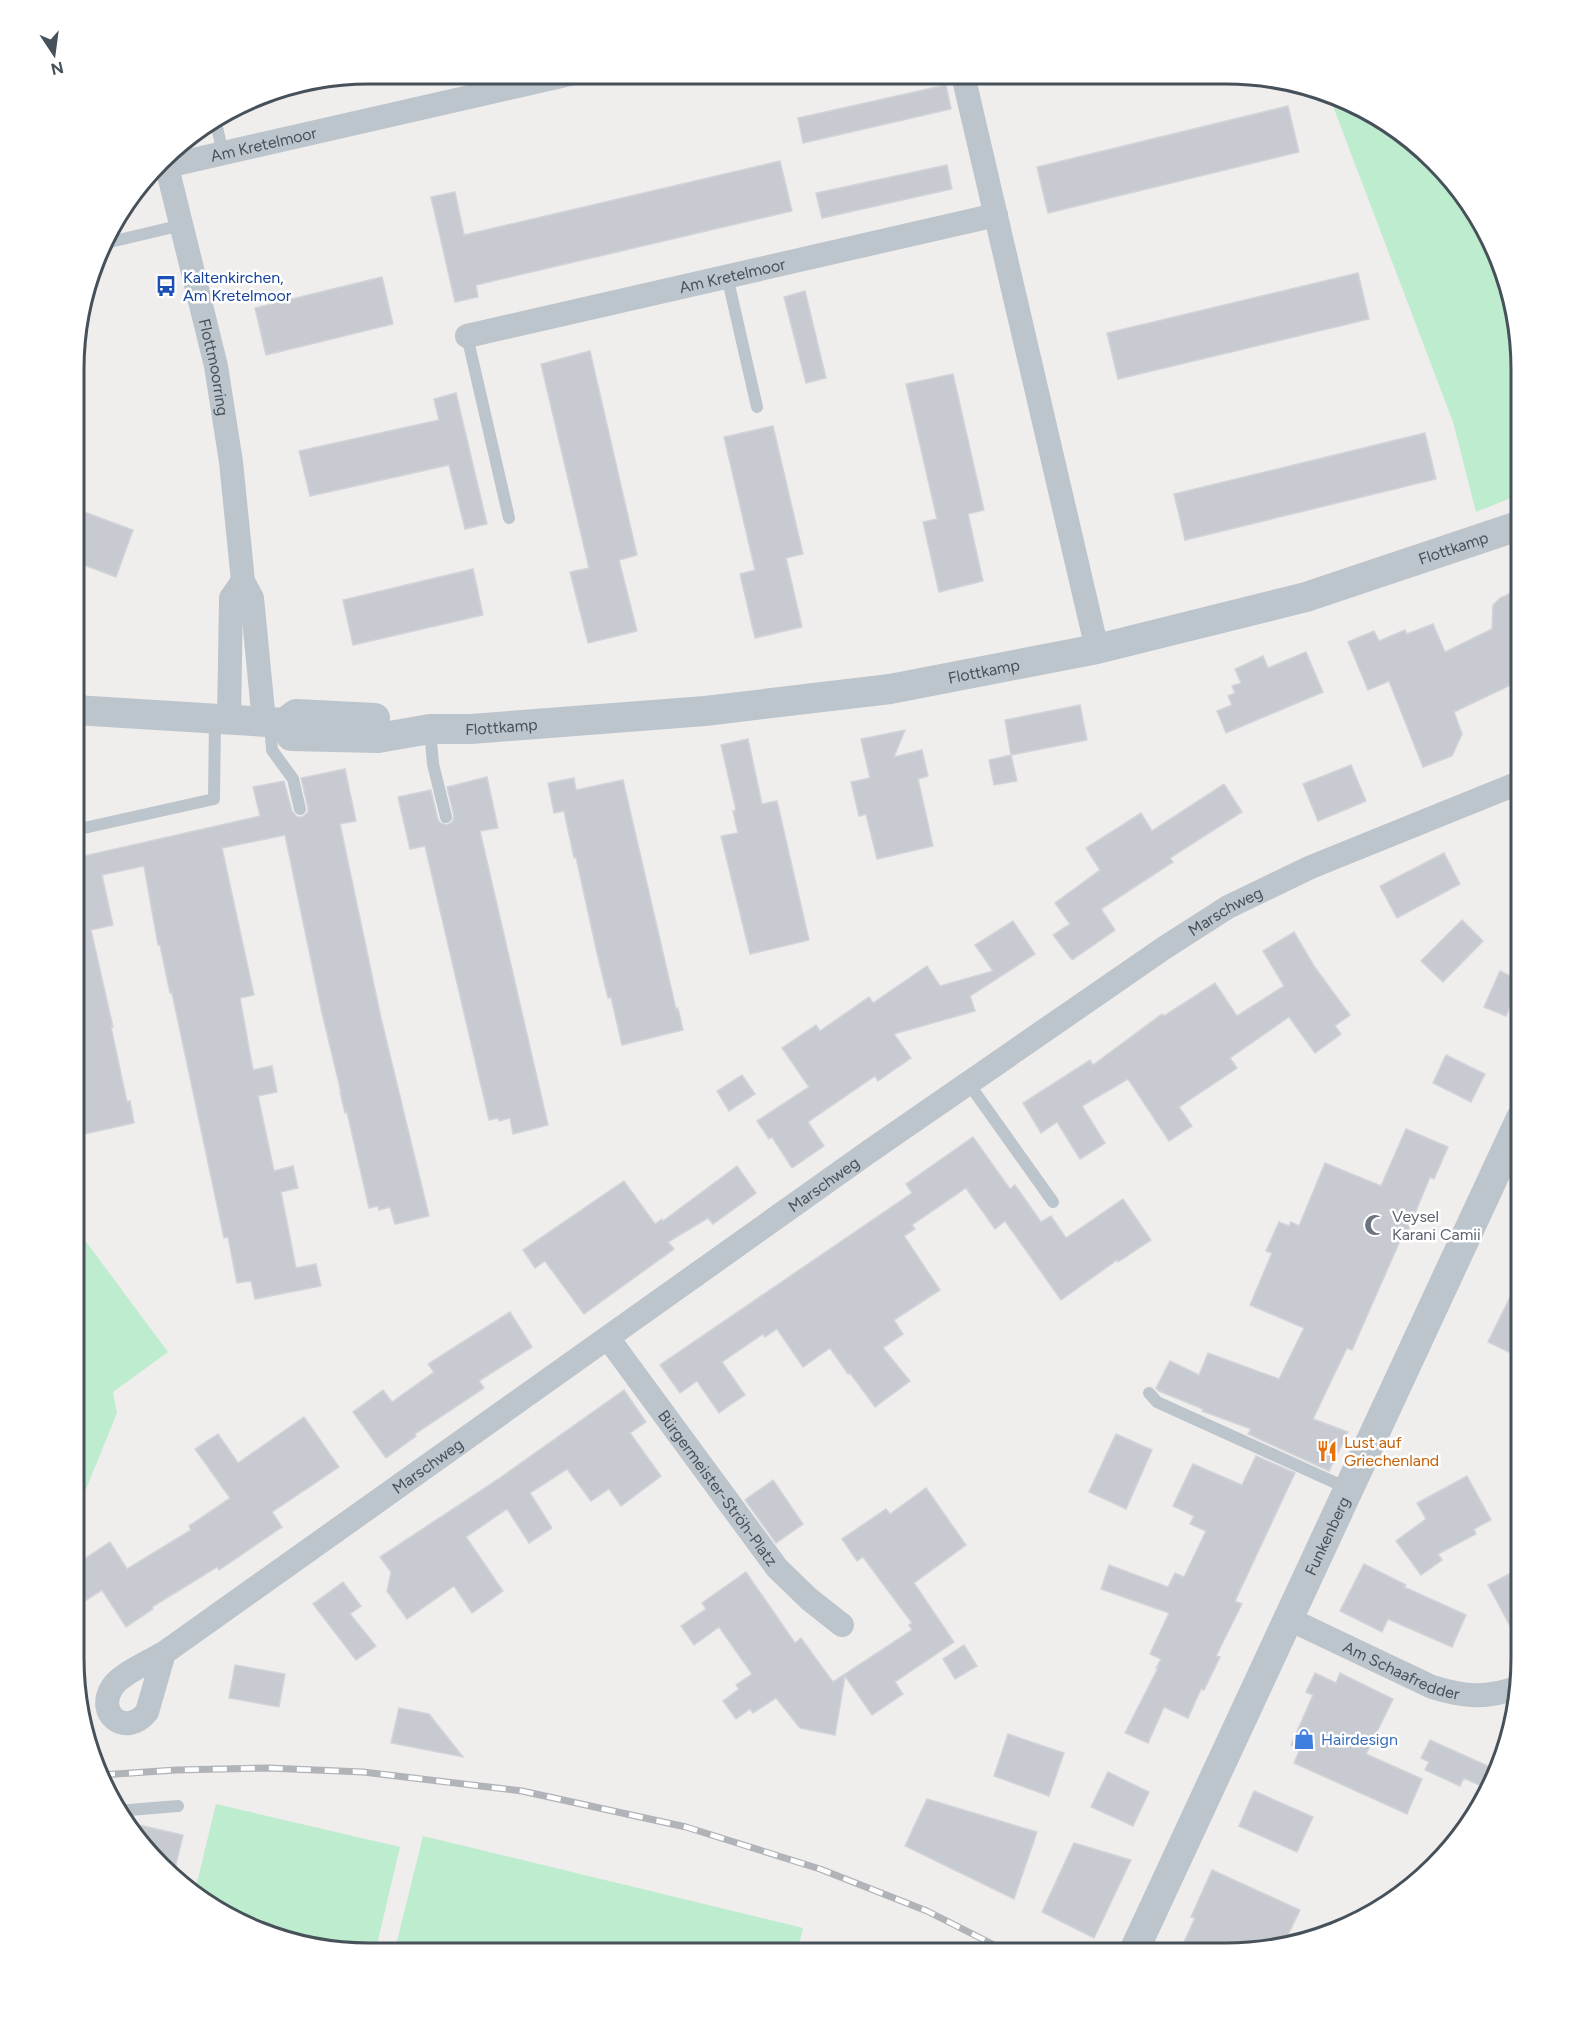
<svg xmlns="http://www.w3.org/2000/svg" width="1595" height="2027" font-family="Figtree,sans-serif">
<rect width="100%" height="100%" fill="#f0eded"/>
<g fill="#bdeccf">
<path d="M1328,93L1339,96L1390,124L1448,174L1482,222L1512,293L1521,369V494L1476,512L1453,422Z"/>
<path d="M81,1235L168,1352L113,1392L117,1413L84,1494L74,1502V1241Z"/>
<path d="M216,1804L400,1847L375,1953H350L275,1938L205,1904L194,1895Z"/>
<path d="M423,1836L803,1928L797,1953H394Z"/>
</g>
<g fill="#c7cad0" stroke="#d2d4d9" stroke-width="1.5">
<path d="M946,85L951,109L803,143L798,118Z"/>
<path d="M1288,106L1299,152L1048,213L1037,167Z"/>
<path d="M780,161L792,211L476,285L478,297L455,302L431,197L455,192L464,235Z"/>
<path d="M947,165L952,189L822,218L816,193Z"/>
<path d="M1358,273L1369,319L1118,379L1107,333Z"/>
<path d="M382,277L393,324L266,355L255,308Z"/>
<path d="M805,291L826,378L806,383L784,297Z"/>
<path d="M590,351L637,555L619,560L637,631L588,643L570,572L589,568L541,364Z"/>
<path d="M953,374L984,510L968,514L983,581L939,592L923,522L937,519L906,384Z"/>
<path d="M456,393L487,524L465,529L449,465L310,496L299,451L439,420L434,399Z"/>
<path d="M773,426L803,554L786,558L802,627L755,638L740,574L755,570L724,437Z"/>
<path d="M1425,433L1436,479L1185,540L1174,494Z"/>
<path d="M76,509L133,530L116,577L76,562Z"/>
<path d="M473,569L483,615L353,645L343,600Z"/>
<path d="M1521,588V680L1454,712L1462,734L1452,756L1423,767L1389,681L1368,690L1348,642L1374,631L1379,641L1405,630L1407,634L1433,624L1445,652L1492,629L1493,605L1500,598Z"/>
<path d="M1306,652L1323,692L1226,733L1217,711L1232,705L1228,696L1235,693L1232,686L1241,683L1235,669L1263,656L1268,668Z"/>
<path d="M1080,705L1087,740L1011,755L1005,720Z"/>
<path d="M905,730L894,757L922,750L928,776L918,779L933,846L877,859L866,814L859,816L851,782L870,778L861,739Z"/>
<path d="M748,739L762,804L777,801L809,940L750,954L721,836L738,833L733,811L736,810L721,745Z"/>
<path d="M1011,755L1017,781L994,785L989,760Z"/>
<path d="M1351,765L1366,801L1318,821L1303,784Z"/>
<path d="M345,769L356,821L340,824L381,1018L429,1216L395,1224L390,1207L379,1210L378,1206L369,1208L347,1112L345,1113L340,1092H341L322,1013L285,835L222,848L254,995L240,998L253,1070L272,1066L277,1092L258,1096L274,1171L293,1166L298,1188L281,1192L296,1268L316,1264L321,1286L255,1299L251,1281L237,1283L228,1237L224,1238L172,993H170L160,945H158L144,866L102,875L113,925L91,930L113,1027H111L127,1102L130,1101L134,1123L75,1136V858L260,816L253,787L284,781L292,811L297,817H302L308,812V808L301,778Z"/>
<path d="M487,777L498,828L480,831L548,1125L513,1134L510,1118L499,1121L498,1118L489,1120L425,846L410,849L398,797L431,790L438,820L441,823L447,825L452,822L454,816L447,787Z"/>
<path d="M574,778L576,790L623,780L676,1009L678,1008L683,1030L622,1045L611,997L608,998L597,953L576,857L574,858L564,811L554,813L548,783Z"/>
<path d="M1224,784L1242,812L1170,858L1173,862L1101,909L1115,930L1072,960L1053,935L1070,924L1055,903L1100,870L1086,848L1141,813L1152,831Z"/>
<path d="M1444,853L1460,884L1397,918L1380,886Z"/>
<path d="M1462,920L1483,941L1443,982L1421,961Z"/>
<path d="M1013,921L1035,954L970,996L975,1011L894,1034L911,1058L878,1081L875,1076L808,1122L824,1146L792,1168L772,1137L769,1139L757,1121L809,1087L782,1048L816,1025L820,1031L869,997L873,1003L927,966L940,986L993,971L975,945Z"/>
<path d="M1294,932L1314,966L1350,1015L1335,1026L1341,1034L1315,1053L1289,1017L1230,1058L1237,1068L1179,1107L1192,1126L1169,1141L1128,1079L1082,1106L1105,1143L1093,1151L1080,1159L1057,1122L1041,1133L1023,1103L1090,1060L1093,1065L1162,1014L1164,1016L1215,983L1237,1016L1284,986L1263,951Z"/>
<path d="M1500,971L1521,981L1506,1016L1484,1007Z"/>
<path d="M1446,1055L1485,1074L1471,1102L1433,1083Z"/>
<path d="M742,1075L755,1094L729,1111L717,1091Z"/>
<path d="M1406,1129L1448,1147L1434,1179L1430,1177L1406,1235L1403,1234L1352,1350L1347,1348L1313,1419L1348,1432L1329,1471L1248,1434L1251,1429L1202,1411L1203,1409L1159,1391L1156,1388L1170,1361L1199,1375L1208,1353L1279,1379L1304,1328L1250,1305L1272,1253L1266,1251L1279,1222L1289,1226L1291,1222L1299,1226L1325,1163L1381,1186Z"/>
<path d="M973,1137L1010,1189L1015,1185L1041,1222L1051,1216L1066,1238L1123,1199L1151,1240L1118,1262L1117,1260L1061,1300L1005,1221L995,1229L966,1188L912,1225L915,1229L904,1236L940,1290L894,1320L903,1334L883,1348L910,1381L875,1407L850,1373L848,1374L830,1348L803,1367L777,1329L765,1337L763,1334L722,1362L745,1395L733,1403L719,1413L697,1381L680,1393L660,1365L912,1193L906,1184Z"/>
<path d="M737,1166L756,1193L713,1224L708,1218L668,1242L674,1249L584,1314L545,1261L535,1268L523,1250L624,1181L655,1224L662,1219L663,1221Z"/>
<path d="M1521,1275V1358L1488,1342Z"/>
<path d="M510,1312L532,1347L479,1381L484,1388L415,1434L416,1436L386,1458L353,1412L383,1390L392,1402L434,1372L428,1364Z"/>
<path d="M624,1390L646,1422L630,1433L661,1476L621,1506L609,1489L591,1501L567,1469L530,1493L552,1528L529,1543L507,1509L466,1537L503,1591L472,1613L454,1586L407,1619L387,1591L391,1572L380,1557L497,1480Z"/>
<path d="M304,1417L339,1467L272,1512L282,1527L219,1570L217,1567L152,1607L153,1609L126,1627L102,1590L74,1608V1566L110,1542L127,1569L191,1530L189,1526L230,1498L195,1449L218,1434L238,1463Z"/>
<path d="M1116,1434L1152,1450L1126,1509L1089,1492Z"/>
<path d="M1256,1456L1295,1473L1235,1601L1242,1604L1216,1656L1220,1657L1204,1690L1201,1689L1188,1718L1164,1707L1148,1743L1125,1733L1158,1668H1156L1161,1659L1150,1654L1169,1613L1101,1589L1109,1565L1168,1587L1175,1573L1184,1577L1206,1531L1190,1524L1194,1516L1173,1506L1193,1464L1242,1485Z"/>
<path d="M1467,1476L1491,1520L1474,1529L1476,1534L1438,1554L1442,1560L1421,1575L1396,1541L1426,1519L1417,1503Z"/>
<path d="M773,1480L803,1524L776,1543L745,1500Z"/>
<path d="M926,1488L966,1545L914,1583L954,1642L895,1682L903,1694L872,1715L845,1676L835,1735L800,1728L776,1698L753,1713L750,1709L736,1719L723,1701L739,1689L736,1685L752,1674L719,1627L694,1645L681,1626L706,1609L702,1603L746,1572L795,1643L801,1638L833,1682L912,1630L909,1625L912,1623L863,1557L857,1561L842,1539L886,1509L890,1514Z"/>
<path d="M1364,1564L1406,1585L1404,1587L1466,1615L1452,1647L1388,1619L1382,1632L1340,1611Z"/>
<path d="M1521,1568V1646L1488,1585Z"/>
<path d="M343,1582L361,1606L350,1614L376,1646L356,1660L313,1604Z"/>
<path d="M964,1645L977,1666L955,1679L943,1659Z"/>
<path d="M235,1665L285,1674L279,1707L229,1698Z"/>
<path d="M1315,1673L1336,1683L1340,1673L1393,1699L1366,1754L1422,1779L1407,1814L1294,1763L1300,1749L1291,1745L1313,1695L1306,1692Z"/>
<path d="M399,1708L429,1714L463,1757L391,1743Z"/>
<path d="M1008,1734L1064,1753L1049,1796L994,1776Z"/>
<path d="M1430,1740L1497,1770L1488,1789L1464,1778L1460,1786L1425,1770L1429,1762L1421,1758Z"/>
<path d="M1108,1772L1149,1792L1133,1826L1091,1807Z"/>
<path d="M1254,1791L1313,1817L1297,1852L1239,1826Z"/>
<path d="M927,1799L1037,1832L1014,1899L905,1846Z"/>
<path d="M126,1822L183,1835L173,1877L160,1867Z"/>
<path d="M1074,1843L1131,1860L1094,1938L1042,1912Z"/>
<path d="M1212,1870L1300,1910L1282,1947L1245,1953H1179L1195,1918L1191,1917Z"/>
</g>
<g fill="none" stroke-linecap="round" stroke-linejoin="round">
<g stroke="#bcc5cc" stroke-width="12">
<path d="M216,123L223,153"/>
<path d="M106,243L182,225"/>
<path d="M727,276L757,407"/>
<path d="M467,336L509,518"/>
<path d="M270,723L272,750L293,779L300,809"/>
<path d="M430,730L433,764L446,817"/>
<path d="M75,830L214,799L215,719"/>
<path d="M969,1084L1053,1202"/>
<path d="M1149,1393L1157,1402L1349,1489"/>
<path d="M117,1811L178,1806"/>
</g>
<g stroke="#bcc5cc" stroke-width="24">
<path d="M963,75L1097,649"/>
<path id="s1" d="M165,159L216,366L231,462L243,581L252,598L264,722"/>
<path id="s2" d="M167,166L570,74"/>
<path id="s3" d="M467,336L996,215"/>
<path d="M229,720L231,598L243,581"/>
<path id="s4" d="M608,1338L777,1568L809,1599L842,1625"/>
<path id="s5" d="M1289,1619L1432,1687C1465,1697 1486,1699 1519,1687"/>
<path id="s6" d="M164,1653L147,1712C126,1738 94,1714 113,1686C121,1674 150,1661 164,1653L870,1151L1164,948L1228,907L1311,867L1521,782"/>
</g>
<g stroke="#bcc5cc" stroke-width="30">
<path d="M75,710L284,723L296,714L375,718"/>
<path id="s7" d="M284,723L291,736L378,738L430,729H471L705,711L890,689L1097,649L1306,597L1521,525"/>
<path id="s8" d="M1133,1953L1521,1118"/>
</g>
<defs>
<path id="rail" d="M101,1775L176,1770L268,1768L363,1772L522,1791L686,1827L820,1869L927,1911L1010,1953"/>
</defs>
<use href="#rail" stroke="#b0b3b8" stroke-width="7"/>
<use href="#rail" stroke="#fff" stroke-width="4.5" stroke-dasharray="14" stroke-linecap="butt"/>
</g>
<defs>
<symbol id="bus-bare" viewBox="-9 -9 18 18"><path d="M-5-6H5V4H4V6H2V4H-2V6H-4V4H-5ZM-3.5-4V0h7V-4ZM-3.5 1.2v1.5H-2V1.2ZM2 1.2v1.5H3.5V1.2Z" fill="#1a4fb4" stroke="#fff" stroke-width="2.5" paint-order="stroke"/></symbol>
<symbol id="mosque-bare" viewBox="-9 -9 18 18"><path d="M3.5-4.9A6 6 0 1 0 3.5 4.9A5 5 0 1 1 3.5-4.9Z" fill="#6b7280" stroke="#fff" stroke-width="2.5" paint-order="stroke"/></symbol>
<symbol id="restaurant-bare" viewBox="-9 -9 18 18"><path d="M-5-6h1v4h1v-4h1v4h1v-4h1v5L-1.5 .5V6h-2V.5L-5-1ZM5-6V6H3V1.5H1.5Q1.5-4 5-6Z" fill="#e8710a" stroke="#fff" stroke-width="2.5" paint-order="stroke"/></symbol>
<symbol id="shop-bare" viewBox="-9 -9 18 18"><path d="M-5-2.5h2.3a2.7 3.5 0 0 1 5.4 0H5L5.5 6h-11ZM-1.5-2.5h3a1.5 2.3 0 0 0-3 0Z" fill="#3f7fe0" stroke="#fff" stroke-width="2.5" paint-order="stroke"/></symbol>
</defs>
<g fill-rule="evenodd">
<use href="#bus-bare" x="151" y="271" width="30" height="30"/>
<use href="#mosque-bare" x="1360" y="1210" width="30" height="30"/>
<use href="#restaurant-bare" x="1312" y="1436" width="30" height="30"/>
<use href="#shop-bare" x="1289" y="1724" width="30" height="30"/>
</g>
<g text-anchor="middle" stroke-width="5" stroke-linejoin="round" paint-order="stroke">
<g font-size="16" fill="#47515a" stroke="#fff">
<text dy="6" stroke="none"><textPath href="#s2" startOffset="99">Am Kretelmoor</textPath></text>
<text dy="6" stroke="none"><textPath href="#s3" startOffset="272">Am Kretelmoor</textPath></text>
<text dy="6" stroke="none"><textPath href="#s1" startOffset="214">Flottmoorring</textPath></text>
<text dy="6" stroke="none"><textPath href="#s7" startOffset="1198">Flottkamp</textPath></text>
<text dy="6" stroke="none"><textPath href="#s7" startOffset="712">Flottkamp</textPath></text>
<text dy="6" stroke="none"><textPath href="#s7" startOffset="226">Flottkamp</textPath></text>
<text dy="6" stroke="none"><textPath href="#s6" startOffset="1491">Marschweg</textPath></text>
<text dy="6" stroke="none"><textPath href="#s6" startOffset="1005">Marschweg</textPath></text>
<text dy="6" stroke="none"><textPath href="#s6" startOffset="519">Marschweg</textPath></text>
<text dy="6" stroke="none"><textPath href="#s4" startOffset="186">Bürgermeister-Ströh-Platz</textPath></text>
<text dy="6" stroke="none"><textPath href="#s8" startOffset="460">Funkenberg</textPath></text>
<text dy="6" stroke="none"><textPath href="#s5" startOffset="124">Am Schaafredder</textPath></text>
</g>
<g font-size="16" fill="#164399" stroke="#fff" text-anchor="start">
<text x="183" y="283">Kaltenkirchen,<tspan x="183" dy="18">Am Kretelmoor</tspan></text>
</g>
<g font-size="16" fill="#5b616d" stroke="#fff" text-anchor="start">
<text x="1392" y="1222">Veysel<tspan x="1392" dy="18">Karani Camii</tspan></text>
</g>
<g font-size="16" fill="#c56008" stroke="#fff" text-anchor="start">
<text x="1344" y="1448">Lust auf<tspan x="1344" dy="18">Griechenland</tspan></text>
</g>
<g font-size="16" fill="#366cbe" stroke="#fff" text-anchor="start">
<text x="1321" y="1745">Hairdesign</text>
</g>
</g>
<path d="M0 0H1595V2027H0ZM369 84H1226A285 285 0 0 1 1511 369V1658A285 285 0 0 1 1226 1943H369A285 285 0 0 1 84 1658V369A285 285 0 0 1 369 84Z" fill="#fff" fill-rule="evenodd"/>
<path fill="none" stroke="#47515a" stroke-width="3" d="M369 84H1226A285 285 0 0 1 1511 369V1658A285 285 0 0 1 1226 1943H369A285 285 0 0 1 84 1658V369A285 285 0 0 1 369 84Z"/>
<g transform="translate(54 54) rotate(167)" stroke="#ffffff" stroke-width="4.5" paint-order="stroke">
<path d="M0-4.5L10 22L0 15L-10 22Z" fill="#47515a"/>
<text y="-9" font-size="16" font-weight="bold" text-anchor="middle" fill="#47515a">N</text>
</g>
</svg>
